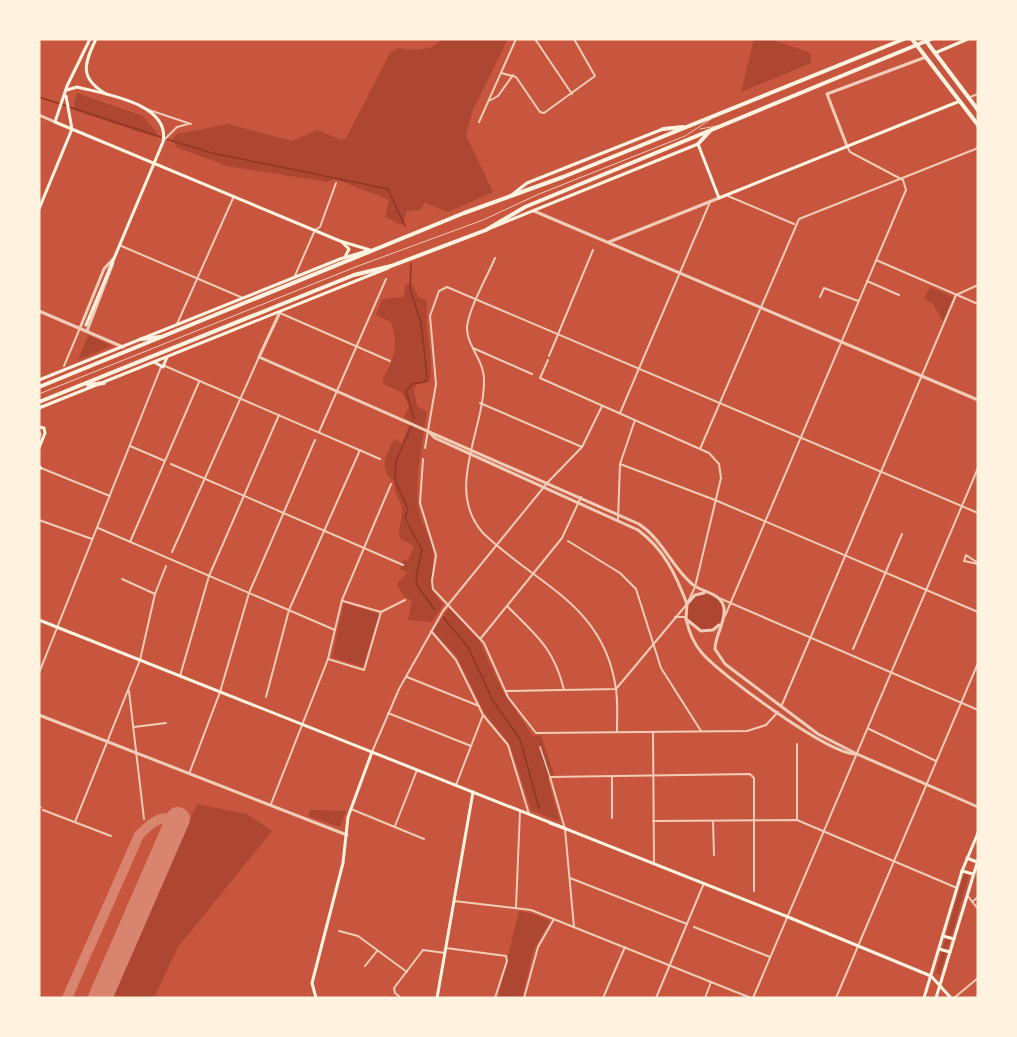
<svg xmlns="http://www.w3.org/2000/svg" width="1017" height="1037" font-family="'DejaVu Sans',sans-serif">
<rect width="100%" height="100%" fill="#c8553d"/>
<g fill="#ae4732">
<path d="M441,39H508L472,112L466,135L493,192L448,212L425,203L420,210L407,211L402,225L385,217L389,200L335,179L327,182L227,166L176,147L173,138L177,134L228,124L292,141L317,130L342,140L346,138L390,53L398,48C412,50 432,53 441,39Z"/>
<path d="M754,39H770L811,53V63L741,92Z"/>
<path d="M77,93L143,116L156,132L155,137L73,110Z"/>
<path d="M411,282L419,298L427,300C424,328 434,355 430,382L417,384L414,390L417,406L427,412C423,442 415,474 418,505C420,522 431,537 433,553C436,577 421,584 444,604L432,622L408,620L412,600L404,597L397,584L407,573L400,569L403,560L408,561L414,546L402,540L399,535C399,527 402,518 402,510C401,500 393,492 394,482C378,467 385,457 394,439L402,443L411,421L404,418L409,405L401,392L383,384V378C395,357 399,345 391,322L376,315L382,299L404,297L405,285Z"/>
<path d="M930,287L953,297L943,321L933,304L924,299Z"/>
<path d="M88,335L112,346L78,360Z"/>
<circle cx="705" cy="612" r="18"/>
<path d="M344,603L379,614L363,667L332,657Z"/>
<path d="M449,608L479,640L503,692L533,736L541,735L554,775L549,776L548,780L560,822L531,810L510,745L484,712L457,657L433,631Z"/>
<path d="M197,804L247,814L272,831L178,947L154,998H111Z"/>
<path d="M310,810L346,811L340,827L308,816Z"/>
<path d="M964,873L969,875L940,975L936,972Z"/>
<path d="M519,911L534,914L550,921L534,949L522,998H498Z"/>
</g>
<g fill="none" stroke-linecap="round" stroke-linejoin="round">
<g stroke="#8f3625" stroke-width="1.5">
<path d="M39,97L161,137"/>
<path d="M166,139L212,153L388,189L405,226"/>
<path d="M411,263L410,289L421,323L427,377L425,382L412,384L406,391L414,418"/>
<path d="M411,427L396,461L395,480L408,509L405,518L422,550L416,577L417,585L434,609"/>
<path d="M443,617L468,647L493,701L520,739L539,808"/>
</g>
<path stroke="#d8846e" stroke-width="10" d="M67,998L139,835C152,822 160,815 178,819"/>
<path stroke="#d8846e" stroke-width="24" d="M100,998L178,819"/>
<g stroke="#f1ccb7" stroke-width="1">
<path d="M700,129L717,126"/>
<path d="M39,394L358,266L483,220L539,194L685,136L711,119"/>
<path d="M39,805L42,808"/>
</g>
<path stroke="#f1ccb7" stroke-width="1.5" d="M540,747L550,777"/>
<g stroke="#f1ccb7" stroke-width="2">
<path d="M535,39L572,94"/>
<path d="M501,73L516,77L540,112L544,113L595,76L574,39"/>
<path d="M970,97L978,94"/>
<path d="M489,101L498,96L513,75"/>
<path d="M146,109L191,124"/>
<path d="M479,122L516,39"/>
<path d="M164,140L177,127L188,124"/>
<path d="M728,196L794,224"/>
<path d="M119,245L243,298"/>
<path d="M495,258C487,277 469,308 467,327C466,345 484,360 484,379C485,430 444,489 483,533C538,586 604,604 616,689C618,703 617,717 617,731"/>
<path d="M876,260L978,304"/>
<path d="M294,278L315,230L320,227L336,183"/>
<path d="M867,281L899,295"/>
<path d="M820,297L824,288L858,301"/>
<path d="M280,313L390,361"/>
<path d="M177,324L234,196"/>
<path d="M473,348L532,374"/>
<path d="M549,356L593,250"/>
<path d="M64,366L80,328"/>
<path d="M165,366L380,459"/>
<path d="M480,403L582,447"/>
<path d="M620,413L710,202"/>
<path d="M319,432L386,279"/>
<path d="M130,446L165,461"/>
<path d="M425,448L436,384L430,316L439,291L447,287L978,513"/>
<path d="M700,449L799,219L978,148"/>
<path d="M423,459L420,503L436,555L432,581L433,589L484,643L508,697L536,733L747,731L766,725L778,712"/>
<path d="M171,464L403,565"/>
<path d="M620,464L715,500L978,612"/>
<path d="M41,468L110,496"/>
<path d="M39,520L92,539"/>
<path d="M618,520L620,464L635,420"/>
<path d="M98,528L335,630"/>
<path d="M568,541L620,573L636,589L661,668L701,731"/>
<path d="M130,542L199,382"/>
<path d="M172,552L259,357"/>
<path d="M978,563L966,555L964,561L978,564"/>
<path d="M122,579L155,594"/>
<path d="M719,598L978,710"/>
<path d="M343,601L381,612L405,600"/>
<path d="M507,606C536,635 554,648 564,690"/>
<path d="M725,616L906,190L903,180L850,152L847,146"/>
<path d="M675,617H686"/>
<path d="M431,631L456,660L483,715L508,745L529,814"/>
<path d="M481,638L562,538L581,497"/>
<path d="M853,649L902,534"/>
<path d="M328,659L364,670L381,612"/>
<path d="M39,673L161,367"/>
<path d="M180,676L209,576L279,415"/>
<path d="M407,677L479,706"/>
<path d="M129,691L144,819"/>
<path d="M506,691L616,689L687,604L695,587L721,478L719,464L709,453L540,378L548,360"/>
<path d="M266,697L289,610L360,450"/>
<path d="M781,707L956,295L978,285"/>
<path d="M388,713L471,746"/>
<path d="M134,727L166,723"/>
<path d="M869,729L936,761"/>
<path d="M653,732L654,864"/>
<path d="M372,752L399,689L443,611L548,482L582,447L602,406"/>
<path d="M189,774L220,692L249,593L315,440"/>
<path d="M612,776V818"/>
<path d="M456,785L483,715"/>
<path d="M271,804L328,659L342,600L391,484"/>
<path d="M351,809L424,839"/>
<path d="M43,810L111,836"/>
<path d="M797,819V744"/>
<path d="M653,821L797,820L957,888"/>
<path d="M713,821L714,855"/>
<path d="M75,822L140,660L155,594L166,566"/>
<path d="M395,826L417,770"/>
<path d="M570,878L687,924"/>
<path d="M967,895L978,909"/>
<path d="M454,901L531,910L751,998"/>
<path d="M972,902L978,897"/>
<path d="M516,907L520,811"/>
<path d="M574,927L565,829L550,777L750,774L754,778V891"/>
<path d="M694,927L770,957"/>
<path d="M339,931L358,936L407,972"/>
<path d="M446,948L506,956L507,961L495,998"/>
<path d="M365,966L377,951"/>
<path d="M401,998L395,993L394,988L423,950L445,953"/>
<path d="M524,998L538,947L554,919"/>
<path d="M603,998L625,947"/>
<path d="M656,998L704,883"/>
<path d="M705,998L711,982"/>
<path d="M753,998L978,468"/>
<path d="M836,998L978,663"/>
<path d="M954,998L978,978"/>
</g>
<g stroke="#f1ccb7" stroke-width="3">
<path d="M39,115L55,122"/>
<path d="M847,146L827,94L926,57"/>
<path d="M534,211L978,400"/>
<path d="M609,242L719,198"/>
<path d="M39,311L123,347"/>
<path d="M280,312L259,357L639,524C663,540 671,566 692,584C702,593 721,592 724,608C726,622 715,635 715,649L725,664L818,734L857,754L978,807"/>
<path d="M80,328L104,269L114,258"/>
<path d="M87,331L113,263"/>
<path d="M429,432L435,438L638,530C664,549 676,575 687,604"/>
<path d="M704,593L695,595L687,604L686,619L701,631L713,630L719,625"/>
<path d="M686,619C689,632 693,643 702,653C722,676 827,753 855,754"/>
<path d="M39,715L347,835"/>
</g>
<g stroke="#fff3e0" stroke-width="3">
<path d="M90,39L67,86L55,122L340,241L370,250"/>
<path d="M96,39C84,64 79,78 106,94"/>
<path d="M935,53L968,39"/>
<path d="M67,90L77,87C104,94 171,103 163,142L86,325"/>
<path d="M66,96L72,129"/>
<path d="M513,194L527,183L663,129"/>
<path d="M39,209L72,129"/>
<path d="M493,227L698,144L719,198L960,101"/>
<path d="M342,242L349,249L345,257"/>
<path d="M154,362L163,367L167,357"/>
<path d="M39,380L340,259L367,251"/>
<path d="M39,408L388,268"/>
<path d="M39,427L44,428L45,433L39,448"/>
<path d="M39,437L40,434"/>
<path d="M39,466L41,468"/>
<path d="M39,620L788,917L931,976L951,998"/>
<path d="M550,823L564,828"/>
<path d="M967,858L977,862"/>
<path d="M962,871L973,874"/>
<path d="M943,936L954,939"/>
<path d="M939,949L950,952"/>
<path d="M316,998L312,983L343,863L348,817L372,752"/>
<path d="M437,998L473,792"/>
<path d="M924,998L962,871L978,833"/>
<path d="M936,998L978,860"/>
</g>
<g stroke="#fff3e0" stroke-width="4">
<path d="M912,39L978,125"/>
<path d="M926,41L978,110"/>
<path d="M663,129L683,127"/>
<path d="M698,144L710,131"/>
<path d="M141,339L160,337"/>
<path d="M88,385L104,383"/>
<path d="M39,387L464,213L563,177L904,39"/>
<path d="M39,402L354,275L391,266L486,230L525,207L931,39"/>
</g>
</g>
<rect width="1017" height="1037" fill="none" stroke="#fff3e0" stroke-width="81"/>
</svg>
